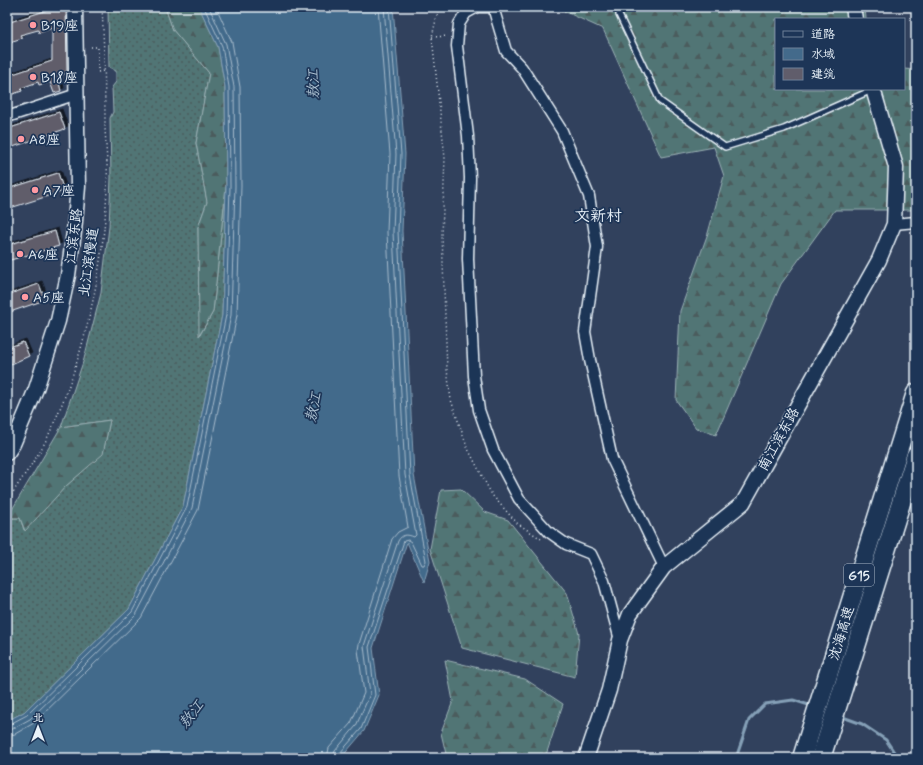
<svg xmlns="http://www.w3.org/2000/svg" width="923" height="765" font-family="Mynerve,'LXGW WenKai TC',sans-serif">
<defs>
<pattern id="grass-dots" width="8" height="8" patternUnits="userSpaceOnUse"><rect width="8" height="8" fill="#517474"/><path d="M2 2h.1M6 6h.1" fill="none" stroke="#4b5c5d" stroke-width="1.8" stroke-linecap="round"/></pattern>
<pattern id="forest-firs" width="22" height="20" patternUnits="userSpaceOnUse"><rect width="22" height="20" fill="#517474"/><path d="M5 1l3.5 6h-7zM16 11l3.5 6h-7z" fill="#4b5c5d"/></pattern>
<filter id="shadow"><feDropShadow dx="3" dy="-3" stdDeviation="0" flood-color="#0009"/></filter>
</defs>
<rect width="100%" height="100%" fill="#31415d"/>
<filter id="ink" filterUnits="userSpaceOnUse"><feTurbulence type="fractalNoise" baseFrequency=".025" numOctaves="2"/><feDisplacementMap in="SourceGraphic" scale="8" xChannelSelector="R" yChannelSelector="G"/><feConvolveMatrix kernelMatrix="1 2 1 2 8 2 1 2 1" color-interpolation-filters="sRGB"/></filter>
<g filter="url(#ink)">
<path fill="url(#grass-dots)" stroke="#9cb2b6" d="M108,7H165L173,30L209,73L196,143L207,202L198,227L200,335L213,312L226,186L222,315L183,506L129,609L24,712L7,721V518H20L24,530L66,486L103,453L110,420L61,427L84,359L101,293L109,227L111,178L110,118L113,112L112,87L116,82V71L109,67Z"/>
<g fill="url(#forest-firs)" stroke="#9cb2b6">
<path d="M165,7H199L218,47L225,87L226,186L213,312L199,336L198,227L207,202L196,143L209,73L173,30Z"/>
<path d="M555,7H865L866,19H776V89H904V69L916,70V210H835L781,284L716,435L696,428L676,400L680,311L708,233L724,176L714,147L661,157L603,29Z"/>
<path d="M110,420L103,454L66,486L25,531L20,518H7L61,427Z"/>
<path d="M461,489L485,512L508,520L567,593L579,634L575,677L462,648L430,549L441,490Z"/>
<path d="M445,660L525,679L563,704L545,758H447L441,733L453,701Z"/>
</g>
<path fill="#436a8b" stroke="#85a0b7" d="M199,7H393L405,154L402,231L414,475L430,561L424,582L407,542L373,648L379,695L364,731L341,758H7V721L24,712L129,609L183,506L222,315L226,186L225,87L218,47Z"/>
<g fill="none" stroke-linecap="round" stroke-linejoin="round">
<g stroke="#a6bbcc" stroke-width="1">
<path d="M7,724H10L27,715L132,612L187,507L226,315L230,186L229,87L222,46L204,7"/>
<path d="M7,730L12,729L30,719L136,615L192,508L231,315L235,186L234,87L226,44L209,7"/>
<path d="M7,736L15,734L34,723L141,618L198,510L237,315L241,186L240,87L232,42L216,7"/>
<path d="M327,758L329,748L351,723L364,693L358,650L359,644L392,539L398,532L408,527L399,476L387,232L390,154L378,7"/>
<path d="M333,758L335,751L356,726L370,694L364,646L398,541C402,534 407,534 414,537L416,535L405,475L393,232L396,154L384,7"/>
<path d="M338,758L339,754L361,729L375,695L369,647L404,541L408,540L411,542L422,565H424L426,561L410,475L398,231L401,154L389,7"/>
</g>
<g stroke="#85a0b7" stroke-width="3">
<path d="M840,716L862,724L886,740L898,758"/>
<path d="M736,758L749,720L765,704L793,700L812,706"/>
</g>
</g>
<g fill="#605d6b" stroke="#e8f1f8" filter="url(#shadow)">
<path d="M51,7H66L67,73L58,76L59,79H58L61,91L54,93L50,82L39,85L38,82L21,88L22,91L7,96V76L52,61V28L39,33L38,30L20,35L22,38L7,43V23L51,9Z"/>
<path d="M59,112L65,129L7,149V129Z"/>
<path d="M58,173L64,191L7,209V189Z"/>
<path d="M55,231L59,246L7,261V245Z"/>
<path d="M39,284L45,300L7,313V295Z"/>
<path d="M23,342L29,356L7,366V348Z"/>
</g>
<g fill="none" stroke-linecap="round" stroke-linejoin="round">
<defs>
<path id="lane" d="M619,7V15L660,101L725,147L784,129L872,90"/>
<g id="street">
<path d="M477,7L466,13L459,24L457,46L468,136L470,178L468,259L474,376L479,410L493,450L519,499L549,532L566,544L591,554L604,581L620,640"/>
<path d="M480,7H488"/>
<path d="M495,7V14L506,51L522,68L562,131L589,196L597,247L585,332L590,360L612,459L664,567"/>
<path d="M7,117L77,94"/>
<path d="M894,224L916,222"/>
</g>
<g id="secondary">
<path d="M853,7L855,19"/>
<path d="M7,453L13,444L36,389L58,321L68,275L74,232L78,187L75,7"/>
<path d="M586,758L609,690L620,640L630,614L664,567L743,503L879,260L894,224L896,167L873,89"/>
</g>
<g id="highway">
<path d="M802,758L916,393"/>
<path d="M821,758L916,455"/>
</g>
</defs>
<use href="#lane" stroke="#e8f1f8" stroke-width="8"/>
<use href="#street" stroke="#e8f1f8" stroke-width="13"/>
<use href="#secondary" stroke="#e8f1f8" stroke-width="17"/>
<use href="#highway" stroke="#e8f1f8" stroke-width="21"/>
<g stroke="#e8f1f8" stroke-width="1.5" stroke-dasharray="1 3" stroke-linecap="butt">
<path d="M439,7L432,37L445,158L442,235L447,370L451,400L467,447L492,495L517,523L541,539"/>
<path d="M432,37L448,36"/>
<path d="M91,47H98V72L104,71"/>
<path d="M7,502C21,478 39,457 50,432C85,355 103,273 107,189C108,169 106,148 105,128C105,88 104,47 102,7"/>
</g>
<use href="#lane" stroke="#1d3557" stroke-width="5"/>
<use href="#street" stroke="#1d3557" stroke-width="10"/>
<use href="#secondary" stroke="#1d3557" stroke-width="14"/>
<use href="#highway" stroke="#1d3557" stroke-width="18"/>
</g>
</g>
<g fill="#ff9aa2" stroke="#1d3557" stroke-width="1.5">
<circle cx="33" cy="25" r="4"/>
<circle cx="33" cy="77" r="4"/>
<circle cx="21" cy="139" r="4"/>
<circle cx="35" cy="190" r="4"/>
<circle cx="20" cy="254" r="4"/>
<circle cx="25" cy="297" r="4"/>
</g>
<g text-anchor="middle" stroke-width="3.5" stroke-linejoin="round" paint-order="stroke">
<rect fill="#1d3557" stroke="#abb9c8" stroke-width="1" x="844" y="564" width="30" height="22" rx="3"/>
<g font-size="13" font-weight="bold" fill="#e8f1f8">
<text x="859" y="580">G15</text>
</g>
<g font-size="14" fill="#e8f1f8" stroke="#1d3557" text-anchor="start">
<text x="41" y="30">B19座</text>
<text x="41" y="82">B18座</text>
<text x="29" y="144">A8座</text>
<text x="43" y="195">A7座</text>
<text x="28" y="259">A6座</text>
<text x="33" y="302">A5座</text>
</g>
<g font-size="14" fill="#e8f1f8" stroke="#1d3557">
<text transform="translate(73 236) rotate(-83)" y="5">江滨东路</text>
<text transform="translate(88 262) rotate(-82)" y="5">北江滨慢道</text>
<text transform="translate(778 439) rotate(-61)" y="5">南江滨东路</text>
<text transform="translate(841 633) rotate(-73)" y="5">沈海高速</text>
</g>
<g font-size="15" font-style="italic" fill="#aec2d2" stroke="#1d3557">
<text transform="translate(313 84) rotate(-91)" y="5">敖江</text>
<text transform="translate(313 407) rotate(-78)" y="5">敖江</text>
<text transform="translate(191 714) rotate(-52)" y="5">敖江</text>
</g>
<g font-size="16" fill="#e8f1f8" stroke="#1d3557">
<text x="598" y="221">文新村</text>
</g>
</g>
<rect width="923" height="765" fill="none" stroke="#1d3557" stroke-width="24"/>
<rect x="12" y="12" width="899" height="741" fill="none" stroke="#e8f1f8" stroke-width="1.5" filter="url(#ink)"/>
<rect x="775" y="18" width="130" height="72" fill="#1d3557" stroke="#6e8097"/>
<rect x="783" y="31" width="20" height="6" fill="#1d3557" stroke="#6e8097"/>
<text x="811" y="38" font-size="12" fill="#e8f1f8">道路</text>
<rect x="783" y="48" width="20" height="12" fill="#436a8b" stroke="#6e8097"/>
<text x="811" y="58" font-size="12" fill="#e8f1f8">水域</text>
<rect x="783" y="68" width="20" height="12" fill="#605d6b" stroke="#6e8097"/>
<text x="811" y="78" font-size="12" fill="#e8f1f8">建筑</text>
<g transform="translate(38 727)" stroke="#1d3557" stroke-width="3" paint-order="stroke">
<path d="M0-3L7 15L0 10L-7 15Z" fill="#e8f1f8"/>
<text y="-6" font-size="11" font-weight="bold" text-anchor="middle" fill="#e8f1f8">北</text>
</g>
</svg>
